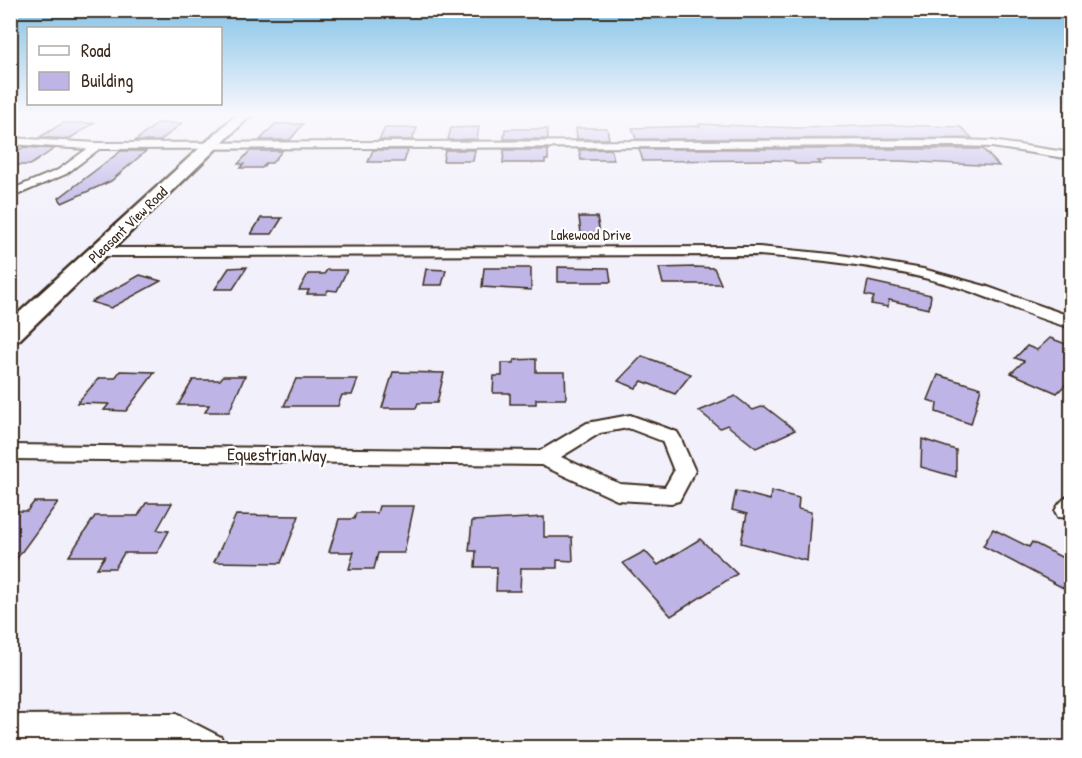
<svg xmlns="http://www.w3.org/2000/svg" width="1082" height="758" font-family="'Patrick Hand',sans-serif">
<rect width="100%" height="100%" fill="#f2f0fa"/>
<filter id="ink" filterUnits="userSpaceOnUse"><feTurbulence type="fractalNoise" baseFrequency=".0167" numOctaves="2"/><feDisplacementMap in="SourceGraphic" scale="12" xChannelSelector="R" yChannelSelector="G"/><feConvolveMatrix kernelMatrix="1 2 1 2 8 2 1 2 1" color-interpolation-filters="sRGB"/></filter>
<g filter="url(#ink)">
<g fill="#beb5e6" stroke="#3b2a1e" stroke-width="1.5">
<path d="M63,123H94L69,139L40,137Z"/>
<path d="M158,123H182L160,141H135Z"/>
<path d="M275,124H303L290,140H260Z"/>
<path d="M699,124L796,128L892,125L961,127L972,138L636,139L632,128L700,126Z"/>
<path d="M479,127L477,139L448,140L451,128Z"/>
<path d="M385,128H417L412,140H379Z"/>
<path d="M576,128H607L609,139H577Z"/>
<path d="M505,129H547L548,139H504Z"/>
<path d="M24,147L54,149L30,165H10V155Z"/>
<path d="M611,149L614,160H581L579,150Z"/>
<path d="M639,149H983L999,166L900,161H818L821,164H796L793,161L771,160L643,161Z"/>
<path d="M373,150H408L404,162H368Z"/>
<path d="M445,150H475L473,161H443Z"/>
<path d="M504,150H548V160H545V163H503Z"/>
<path d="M121,151H146L111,181L62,203L59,198Z"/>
<path d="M250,151H282L272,163H266L262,168H240L244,164H238Z"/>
<path d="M579,217H597L600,233H581Z"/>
<path d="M261,218H282L272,234H251Z"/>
<path d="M247,267L233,289H215L229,268Z"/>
<path d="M558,267L609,268L611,282H558Z"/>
<path d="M695,267L714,268L721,284H663L659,268Z"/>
<path d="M484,268H531V290L482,287Z"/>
<path d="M426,269L446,270L442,285H423Z"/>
<path d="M327,270H347L337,291L328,290L326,294H307L309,290H299L308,274H324Z"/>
<path d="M140,275L161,281L111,308L91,302Z"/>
<path d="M868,281L931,295L929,309L889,300L888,307L871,304L874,297L865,295Z"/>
<path d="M1050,338L1071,346V379L1057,393L1011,373L1024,361L1015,358L1027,346L1037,350Z"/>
<path d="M642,356L656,361L691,374L675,394L642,381L636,388L618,381Z"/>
<path d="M536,359V372H565L566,399H536V404H510V393H493L494,376H502V363H514V360Z"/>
<path d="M120,371L155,372L126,411L104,410L109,404L77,403L99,378H115Z"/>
<path d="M393,372L444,373L437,403H418L416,408H382Z"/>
<path d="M938,375L981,388L971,424L936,412L937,403L928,400Z"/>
<path d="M223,376H245L229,412H205L209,405H178L193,380H220Z"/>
<path d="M296,379H358L352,395H342L338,406H284Z"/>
<path d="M735,396L753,410L764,406L795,430L756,448L727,425L720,428L699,411Z"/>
<path d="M922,439L956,450V477L921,467Z"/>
<path d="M736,491L770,500L771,491L799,498L798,509L811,512L807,561L741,543L747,514L732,510Z"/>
<path d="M34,502H58L10,568V511H27Z"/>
<path d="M146,503H172L157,530L169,531L157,553H124L115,568H97L105,556H69L95,516H138Z"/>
<path d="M379,506H414L404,553H378L374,569H349L354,552H329L339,519H354L356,513H377Z"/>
<path d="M236,515L299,516L281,563L214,562Z"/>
<path d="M544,517V537H572L573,561L557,560V568H521L520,591H496L497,567H475L476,551H469L472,521Z"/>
<path d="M993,529L1029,547L1032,542L1071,562V592L983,546Z"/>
<path d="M700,539L737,574L671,616L623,563L645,551L658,565Z"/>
</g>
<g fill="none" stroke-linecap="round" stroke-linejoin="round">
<defs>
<g id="minor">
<path d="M10,138L97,143L957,140L992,141L1072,153V159L992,147L957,146L99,149L66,174L10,198V190L58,170L87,149L10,144Z"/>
<path d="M759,247L841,255L923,269L985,286L1072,317V328C1032,318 994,298 954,286C891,267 825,260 759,255L100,256L93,252L100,248Z"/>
<path d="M630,415L677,432L680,437L695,471L679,501L671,503L617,500L541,465L10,459V445L540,451L587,423ZM628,428L662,441L674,471L665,487L620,484L561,457L600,433Z"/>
<path d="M1072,495V518L1058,517L1055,511C1059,503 1063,498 1072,495Z"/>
<path d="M176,714L221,737L225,748H180L173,744L10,745V715Z"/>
</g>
<path id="secondary" d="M237,114H252L19,340L10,342V321Z"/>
</defs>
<use href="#minor" stroke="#3b2a1e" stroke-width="4"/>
<use href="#secondary" stroke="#3b2a1e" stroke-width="5"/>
<use href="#minor" fill="#fff" fill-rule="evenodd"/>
<use href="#secondary" fill="#fff" fill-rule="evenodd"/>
</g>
</g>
<linearGradient id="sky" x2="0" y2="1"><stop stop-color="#81c2e7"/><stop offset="0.52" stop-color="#f9f8fd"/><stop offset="1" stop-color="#f9f8fd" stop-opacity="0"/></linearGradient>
<rect width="1082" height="220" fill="url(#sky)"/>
<g text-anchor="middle" stroke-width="4.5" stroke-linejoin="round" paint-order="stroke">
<g font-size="15" fill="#3b2a1e" stroke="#fff">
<text transform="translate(128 225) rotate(-44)" y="5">Pleasant View Road</text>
<text x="591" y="240">Lakewood Drive</text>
</g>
<g font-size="18" fill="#3b2a1e" stroke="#fff">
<text transform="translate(277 455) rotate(1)" y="6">Equestrian Way</text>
</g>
</g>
<rect width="1082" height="758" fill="none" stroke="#fff" stroke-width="36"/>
<rect x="18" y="18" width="1046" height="722" fill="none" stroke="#3b2a1e" stroke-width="2" filter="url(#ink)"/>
<rect x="27" y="27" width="195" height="78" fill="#ffffff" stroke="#b1aaa5" stroke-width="1.5"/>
<rect x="39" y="46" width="30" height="9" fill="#ffffff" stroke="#b1aaa5" stroke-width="1.5"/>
<text x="81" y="57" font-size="18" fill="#3b2a1e">Road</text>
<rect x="39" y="72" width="30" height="18" fill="#beb5e6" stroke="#b1aaa5" stroke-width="1.5"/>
<text x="81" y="87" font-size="18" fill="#3b2a1e">Building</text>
</svg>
